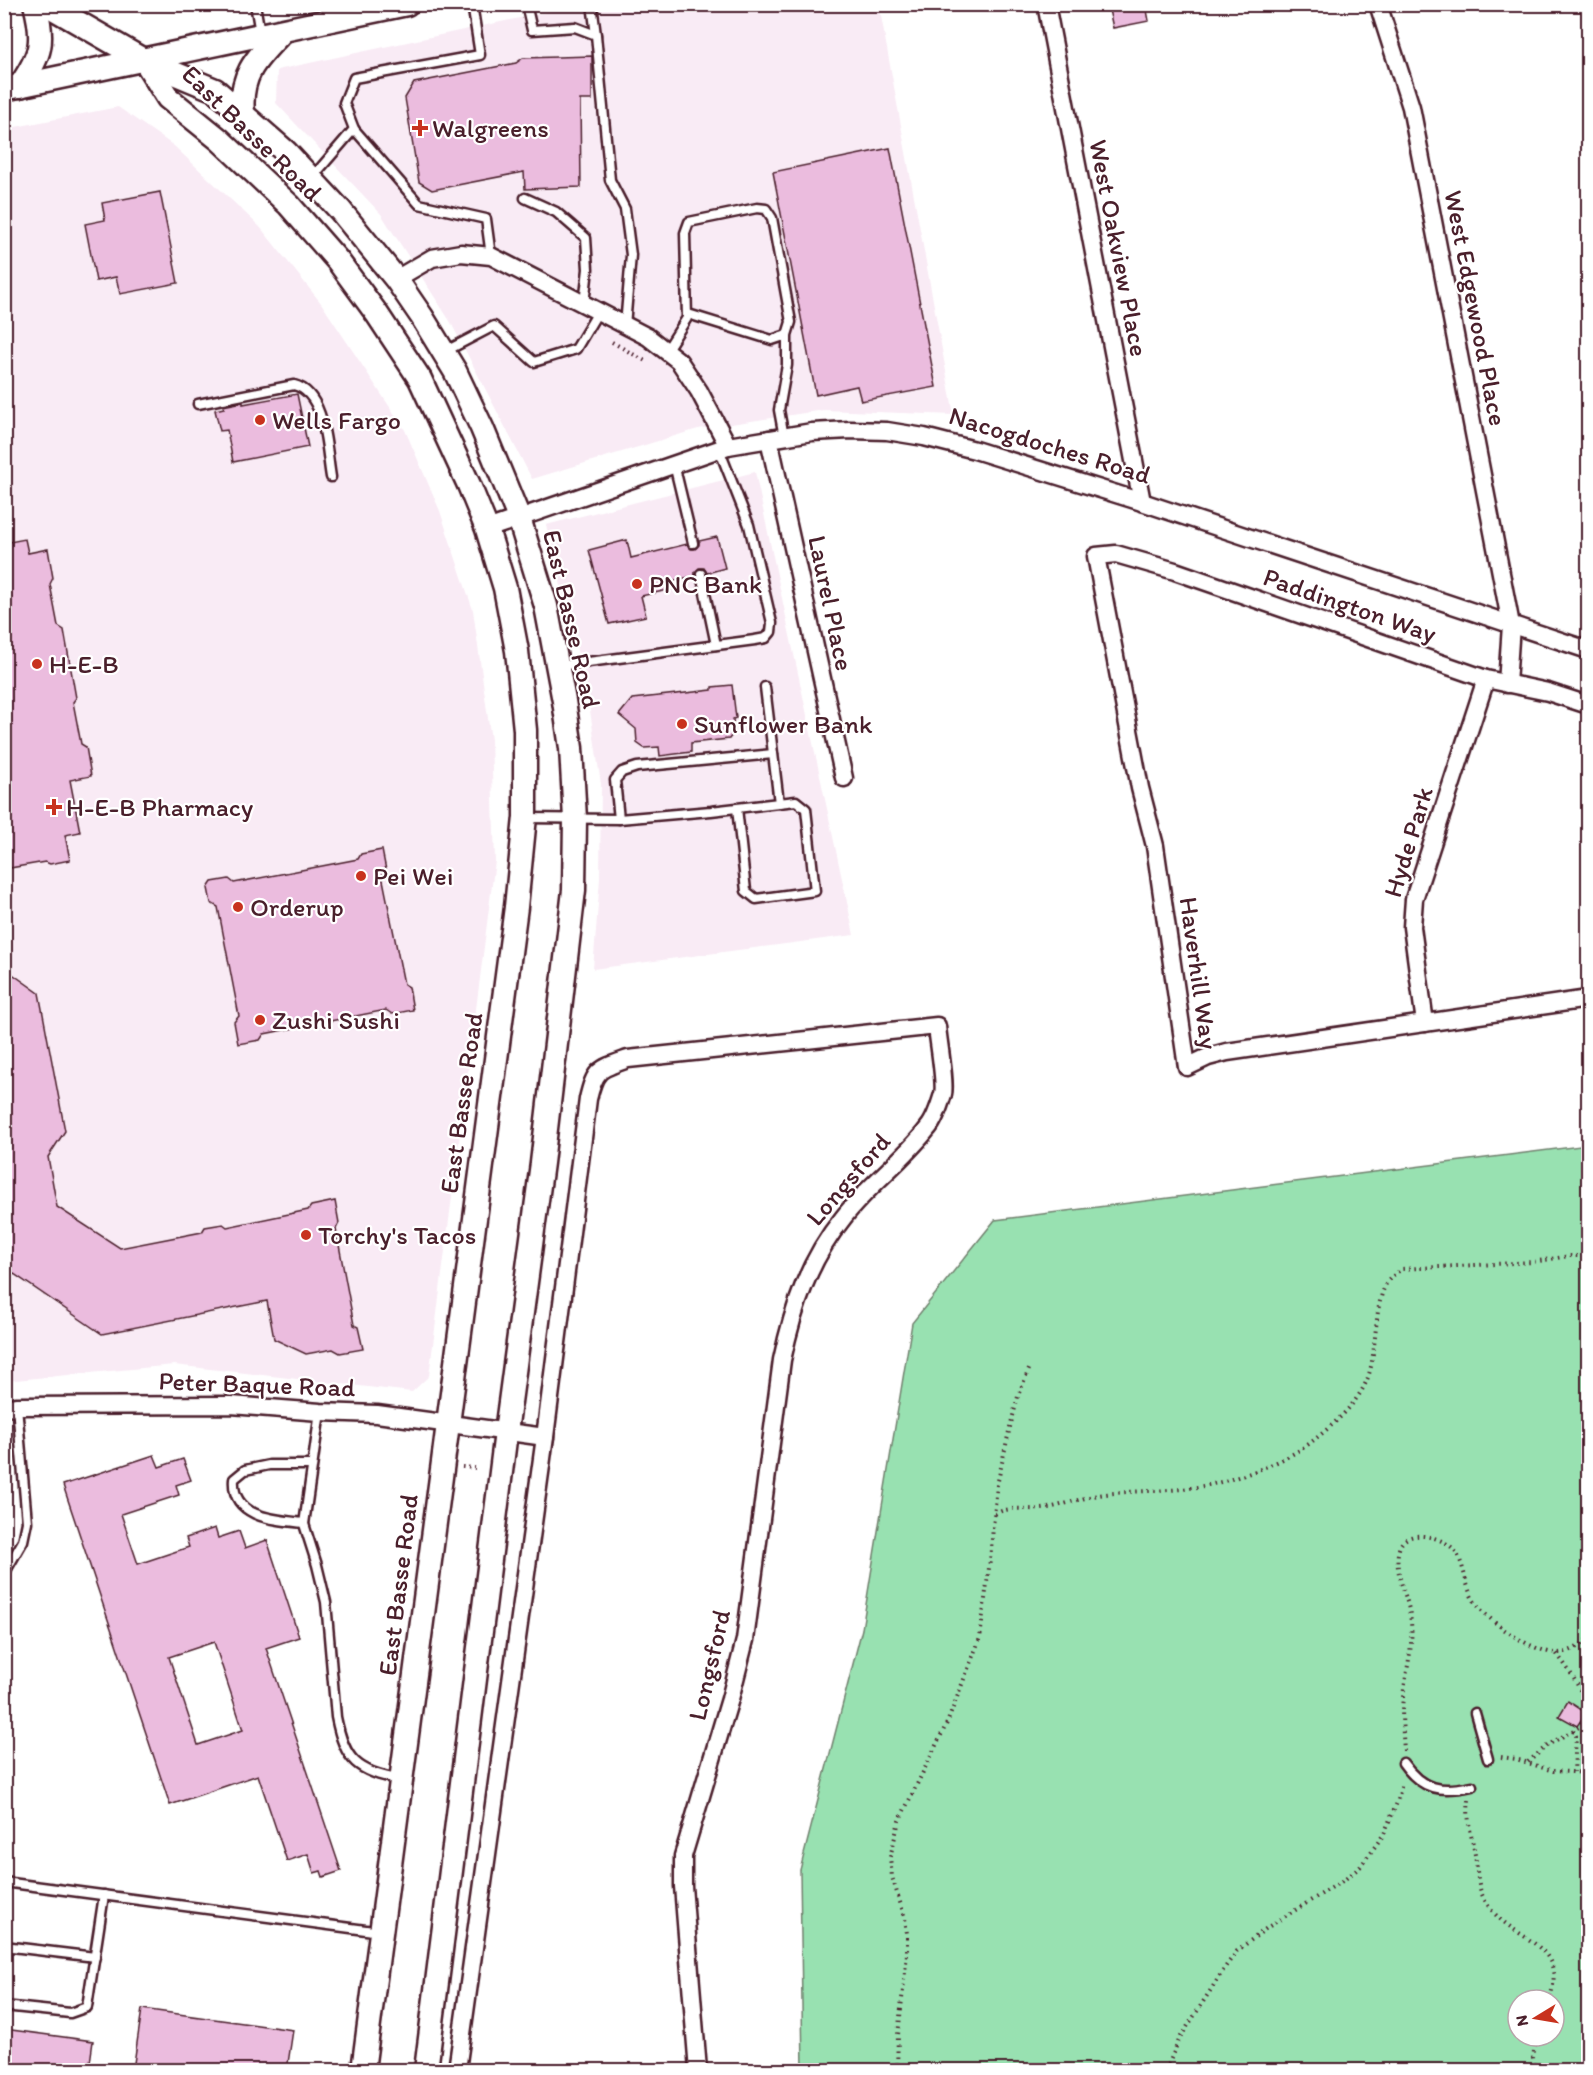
<svg xmlns="http://www.w3.org/2000/svg" width="1593" height="2075" font-family="Itim,sans-serif">
<rect width="100%" height="100%" fill="#fff"/>
<filter id="ink" filterUnits="userSpaceOnUse"><feTurbulence type="fractalNoise" baseFrequency=".0167" numOctaves="2"/><feDisplacementMap in="SourceGraphic" scale="12" xChannelSelector="R" yChannelSelector="G"/><feConvolveMatrix kernelMatrix="1 2 1 2 8 2 1 2 1" color-interpolation-filters="sRGB"/></filter>
<g filter="url(#ink)">
<g fill="#f9ebf5">
<path d="M580,5H879L954,415L824,410L698,429L532,479L450,321L381,214L276,103L277,70Z"/>
<path d="M118,107L174,146L260,227L321,303L405,430L440,511L473,610L491,740L495,861L429,1376L412,1392L174,1365L5,1381V129Z"/>
<path d="M755,472L854,935L593,969L600,878L601,784L587,691L546,525Z"/>
</g>
<path fill="#98e1b1" stroke="#71806e" stroke-width="1.5" fill-rule="evenodd" d="M1588,1145V2070H803L800,1870L862,1629L912,1323L995,1220ZM1518,2000H1554V2036H1518Z"/>
<g fill="#ebbcde" stroke="#4a1f2b" stroke-width="1.5" fill-rule="evenodd">
<path d="M1108,5H1146L1149,21L1113,28Z"/>
<path d="M592,56V100H580L581,187L525,189L524,172L432,190L419,182L405,98L414,83L516,63L523,58Z"/>
<path d="M890,148L936,387L861,401L857,386L816,395L773,172Z"/>
<path d="M160,192L178,283L120,294L116,277L96,281L85,224L105,220L102,203Z"/>
<path d="M297,394L308,447L233,462L227,430L220,431L215,410L224,408L223,406L243,402V404Z"/>
<path d="M717,537L725,568L707,573L704,568H699L695,572V576L675,580L677,588L641,596L646,616L609,624L589,550L627,540L631,558L687,544L691,549H695L699,545V541Z"/>
<path d="M25,539L28,553L48,549L53,578L50,584L58,626L64,630L76,698L73,702L81,744L86,747L91,776L70,780L80,832L65,835L70,860L50,864L45,862L4,869V543Z"/>
<path d="M732,685L736,718L733,719L734,732L729,739L691,743V752L660,756L659,747L644,748L637,743L636,729L619,715L632,699L712,690V687Z"/>
<path d="M382,850L386,870L382,875L404,984L409,987L413,1010L392,1014L386,1010L264,1034L260,1040L238,1044L234,1022L239,1016L218,907L211,903L208,888L212,882L229,879L234,883L358,859L361,854Z"/>
<path d="M4,968L39,993L65,1131L48,1157L57,1207L120,1248L202,1232L205,1227L223,1224L227,1227L308,1210L311,1206L335,1201L339,1223L336,1229L354,1325L358,1327L363,1349L340,1353L333,1349L306,1354L274,1339L267,1301L102,1334L4,1267Z"/>
<path d="M154,1455L159,1467L183,1459L191,1480L176,1485L179,1495L121,1514L138,1564L189,1547L186,1538L215,1528L218,1538L239,1531L245,1548L267,1540L299,1637L266,1648L341,1871L323,1877L321,1871L314,1873L308,1854L287,1861L258,1775L170,1805L63,1485ZM214,1642L243,1730L198,1745L169,1657Z"/>
<path d="M1568,1701L1586,1713L1577,1726L1559,1716Z"/>
<path d="M142,2009L293,2030L287,2070H133Z"/>
<path d="M4,2029L93,2041L89,2070H4Z"/>
</g>
<g fill="none" stroke-linecap="round" stroke-linejoin="round">
<defs>
<g id="service">
<path d="M255,4L260,33"/>
<path d="M526,4L532,30L575,27L596,35L610,180L625,209L631,255L625,326"/>
<path d="M592,4L596,35"/>
<path d="M354,129L419,204L486,219L491,256"/>
<path d="M311,179L354,129L344,103L354,78L480,55L472,4"/>
<path d="M525,198L556,212L586,238L588,269L584,304"/>
<path d="M688,314L772,340L787,335"/>
<path d="M666,351L687,318L685,233L689,222L757,208L766,209L772,218L791,322L787,335V365L779,410L784,437"/>
<path d="M444,352L494,326L534,362L576,349L598,312"/>
<path d="M198,404L294,385C326,393 326,449 331,477"/>
<path d="M674,464L693,543"/>
<path d="M701,574L716,645"/>
<path d="M558,666L755,640L766,638L771,632L772,623L749,525L719,449"/>
<path d="M765,687L779,803"/>
<path d="M526,818L619,819L711,811L796,801L806,809L815,891L756,899L746,891L737,808"/>
<path d="M619,819L615,780L622,772L637,767L773,754"/>
<path d="M320,1412L304,1524L317,1565L326,1602L336,1717C345,1762 357,1771 401,1780"/>
<path d="M304,1523C275,1520 231,1518 234,1479L245,1470L269,1465H312"/>
<path d="M4,1574L23,1541L27,1522L17,1406"/>
<path d="M1475,1713L1488,1759"/>
<path d="M1403,1763C1422,1790 1440,1793 1472,1786"/>
<path d="M4,1882L381,1932"/>
<path d="M4,1946L95,1957"/>
<path d="M4,2006L70,2013L87,2007L104,1895"/>
</g>
<g id="minor">
<path d="M1046,4L1142,502"/>
<path d="M1378,4L1411,107L1511,625L1507,684"/>
<path d="M396,279L432,258L461,253L491,256L648,337L679,361L699,391L728,446"/>
<path d="M769,439L844,778"/>
<path d="M487,529L728,446L812,432L850,430L887,431L924,437L975,450L1142,502L1588,650"/>
<path d="M1588,705L1548,692L1486,679L1175,571L1116,554L1096,556L1140,788L1155,846L1187,1067L1208,1057L1227,1052L1588,999"/>
<path d="M1425,1023L1412,927L1414,899L1486,679"/>
<path d="M4,1408L17,1406L231,1405L320,1412L377,1414L545,1437"/>
<path d="M457,2070L545,1437L588,1099C595,1069 599,1069 628,1059L937,1026C938,1040 946,1083 943,1094C940,1104 935,1120 928,1128C903,1161 868,1185 843,1218C809,1260 793,1308 782,1360L745,1640L730,1699L683,1856V1886L698,2070"/>
</g>
<g id="secondary">
<path d="M46,4L145,61L215,90L286,152L340,210L396,279L422,317L455,371L482,428L519,518L546,606L564,701L571,748L575,819L574,890L542,1163L506,1432L426,2070"/>
<path d="M145,61L168,98L220,140L289,205L338,261L377,314L420,379L469,485L487,529L505,588L517,651L525,730V817L516,907L363,2070"/>
<path d="M20,86C41,55 45,42 35,4"/>
<path d="M4,89L407,4"/>
<path d="M243,113C239,74 257,58 282,32"/>
</g>
</defs>
<use href="#service" stroke="#4a1f2b" stroke-width="13"/>
<use href="#minor" stroke="#4a1f2b" stroke-width="21"/>
<use href="#secondary" stroke="#4a1f2b" stroke-width="27"/>
<g stroke="#4a1f2b" stroke-width="4" stroke-dasharray="1.5 4.5" stroke-linecap="butt">
<path d="M612,342L647,362"/>
<path d="M462,1467L475,1468"/>
<path d="M995,1514C1012,1504 1030,1512 1048,1508C1068,1504 1086,1496 1106,1494C1136,1490 1167,1492 1197,1487C1231,1482 1287,1462 1314,1440C1335,1423 1361,1401 1369,1374C1377,1349 1374,1300 1388,1281C1391,1277 1397,1273 1401,1269L1533,1262L1569,1256H1588"/>
<path d="M1584,1721L1588,1728"/>
<path d="M1573,1730L1576,1736L1574,1772"/>
<path d="M1404,1751C1403,1733 1401,1715 1403,1697C1406,1669 1415,1643 1410,1615C1407,1594 1393,1571 1399,1549C1405,1526 1446,1537 1456,1552C1465,1567 1465,1585 1473,1599C1485,1620 1532,1652 1556,1653C1569,1653 1579,1647 1588,1639"/>
<path d="M1501,1757L1516,1759L1553,1771L1588,1773"/>
<path d="M1528,1762L1548,1745L1579,1727L1586,1718C1589,1697 1568,1668 1556,1653"/>
<path d="M1469,1800C1466,1818 1472,1837 1475,1855C1477,1867 1477,1879 1481,1892C1483,1897 1486,1903 1490,1908C1514,1941 1570,1943 1549,2000"/>
<path d="M897,2070L898,2035L907,1954V1934L905,1918L892,1877L890,1857L899,1821L947,1723L980,1638L990,1560L997,1485L1010,1427L1019,1393L1030,1367"/>
<path d="M1166,2070L1180,2038L1226,1966L1237,1951L1268,1927L1344,1880L1360,1867L1384,1834L1398,1800L1402,1783"/>
<path d="M1536,2070L1533,2058L1536,2036"/>
</g>
<use href="#service" stroke="#fff" stroke-width="8"/>
<use href="#minor" stroke="#fff" stroke-width="16"/>
<use href="#secondary" stroke="#fff" stroke-width="22"/>
</g>
</g>
<g fill="#c8321e" stroke="#fff" stroke-width="2">
<path d="M417 119h6v6h6v6h-6v6h-6v-6h-6v-6h6z"/>
<circle cx="260" cy="420" r="6"/>
<circle cx="637" cy="584" r="6"/>
<circle cx="37" cy="664" r="6"/>
<circle cx="682" cy="724" r="6"/>
<path d="M51 798h6v6h6v6h-6v6h-6v-6h-6v-6h6z"/>
<circle cx="361" cy="876" r="6"/>
<circle cx="238" cy="907" r="6"/>
<circle cx="260" cy="1020" r="6"/>
<circle cx="306" cy="1235" r="6"/>
</g>
<g text-anchor="middle" stroke-width="4.5" stroke-linejoin="round" paint-order="stroke">
<g font-size="26" fill="#4a1f2b" stroke="#fff" text-anchor="start">
<text x="432" y="137">Walgreens</text>
<text x="272" y="429">Wells Fargo</text>
<text x="649" y="593">PNC Bank</text>
<text x="49" y="673">H-E-B</text>
<text x="694" y="733">Sunflower Bank</text>
<text x="66" y="816">H-E-B Pharmacy</text>
<text x="373" y="885">Pei Wei</text>
<text x="250" y="916">Orderup</text>
<text x="272" y="1029">Zushi Sushi</text>
<text x="318" y="1244">Torchy's Tacos</text>
</g>
<g font-size="26" fill="#4a1f2b" stroke="#fff">
<text transform="translate(252 133) rotate(44)" y="9">East Basse Road</text>
<text transform="translate(1119 248) rotate(79)" y="9">West Oakview Place</text>
<text transform="translate(1476 308) rotate(79)" y="9">West Edgewood Place</text>
<text transform="translate(1050 445) rotate(17)" y="9">Nacogdoches Road</text>
<text transform="translate(831 603) rotate(78)" y="9">Laurel Place</text>
<text transform="translate(1350 605) rotate(19)" y="9">Paddington Way</text>
<text transform="translate(572 619) rotate(77)" y="9">East Basse Road</text>
<text transform="translate(1408 842) rotate(-73)" y="9">Hyde Park</text>
<text transform="translate(1199 973) rotate(82)" y="9">Haverhill Way</text>
<text transform="translate(461 1103) rotate(-82)" y="9">East Basse Road</text>
<text transform="translate(848 1179) rotate(-49)" y="9">Longsford</text>
<text transform="translate(257 1384) rotate(2)" y="9">Peter Baque Road</text>
<text transform="translate(398 1585) rotate(-83)" y="9">East Basse Road</text>
<text transform="translate(709 1665) rotate(-77)" y="9">Longsford</text>
</g>
</g>
<rect width="1593" height="2075" fill="none" stroke="#fff" stroke-width="24"/>
<rect x="12" y="12" width="1569" height="2051" fill="none" stroke="#4a1f2b" stroke-width="2" filter="url(#ink)"/>
<g transform="translate(1536 2018) rotate(259)"><circle r="28" fill="#ffffff" stroke="#b7a5aa" stroke-width="1.5"/>
<path d="M0-4.5L10 22L0 15L-10 22Z" fill="#c8321e"/>
<text y="-9" font-size="16" font-weight="bold" text-anchor="middle" fill="#4a1f2b">N</text>
</g>
</svg>
